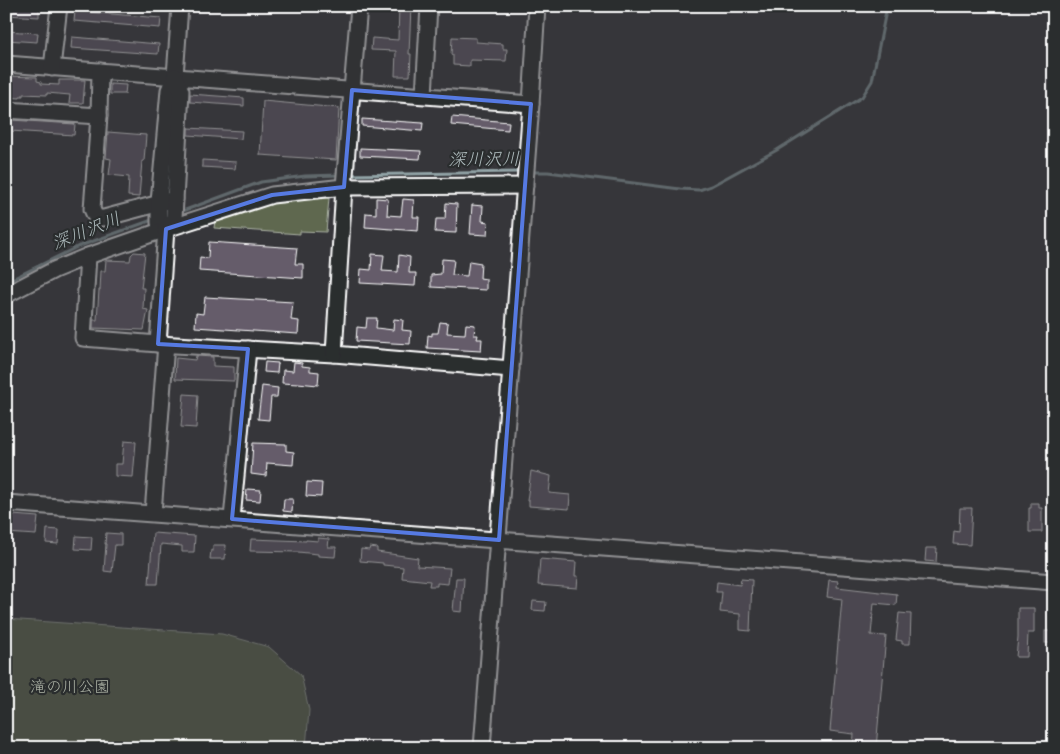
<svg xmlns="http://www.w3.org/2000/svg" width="1060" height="754" font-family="'Patrick Hand','Klee One',sans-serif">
<rect width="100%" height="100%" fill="#36363a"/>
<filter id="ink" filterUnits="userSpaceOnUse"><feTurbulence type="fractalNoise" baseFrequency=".02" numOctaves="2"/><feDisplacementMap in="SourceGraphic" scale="10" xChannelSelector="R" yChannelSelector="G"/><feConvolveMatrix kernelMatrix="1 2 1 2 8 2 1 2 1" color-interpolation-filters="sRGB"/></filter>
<g filter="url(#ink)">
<g fill="#5e684f" stroke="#aeb4a7">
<path d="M329,198L326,232L300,231V234L214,228L215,221L283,199Z"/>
<path d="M6,619L222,634L269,647L301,675L309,710L306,748H6Z"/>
</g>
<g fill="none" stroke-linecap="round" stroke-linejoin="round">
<g stroke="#92a4a7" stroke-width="3">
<path d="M529,172H548L680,189L699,190L711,186L777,150L862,97L872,81L887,6"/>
<path d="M349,175L520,172"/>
<path d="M180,212L261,182L305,176L340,175"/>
<path d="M6,282L77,247L155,219"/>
</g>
</g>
<g fill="#655b6b" stroke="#fff">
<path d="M6,6L39,7V17L6,15Z"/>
<path d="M399,6H411L409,54H411L410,76H395L396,51L371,50L372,38L398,40Z"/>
<path d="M75,11L161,18L160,28L74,21Z"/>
<path d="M6,31L38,33L37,42L6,40Z"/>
<path d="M72,37L159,44L158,54L71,48Z"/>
<path d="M452,37L476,38V42L503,44V49H507L506,61L470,60V66L453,65V55H451Z"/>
<path d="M6,76L37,77V81L41,82V84L59,85V80H85L83,103H69L70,95L47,93V95L23,94V96H20V98L6,97Z"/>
<path d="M110,84L126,85L125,94H110Z"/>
<path d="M190,94L244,98V106L190,102Z"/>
<path d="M263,101L339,108L336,160L260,155Z"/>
<path d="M452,117L509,122L508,130L451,125Z"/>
<path d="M362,119L423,123L422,131L362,126Z"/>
<path d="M11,120L75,124L74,135L10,131Z"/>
<path d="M188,128L242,131L241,139L188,135Z"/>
<path d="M108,132L146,135L144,161H142L139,197L128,196L129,177L109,175L111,159L106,158Z"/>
<path d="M360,148L421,151L420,159L360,156Z"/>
<path d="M202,160L236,162L235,169L202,167Z"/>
<path d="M376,198L388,199L387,215L401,216L403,199L414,200L413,217H419L418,231L365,227L366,213L376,214Z"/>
<path d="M446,203L457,204L456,233L435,232L436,219H445Z"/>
<path d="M472,205L483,206L482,221L488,222L487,235L470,234Z"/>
<path d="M209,242L297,248L295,264H303V278L199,271L200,257L208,258Z"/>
<path d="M134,252L145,253L141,288H144L143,309L148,310L144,330L93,328V320H97L99,290H100L101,271H105L106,260L130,261L131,255Z"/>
<path d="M372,254L384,255L382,271L398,272L399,255L410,257L409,273H416L415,286L360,283L361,269L371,270Z"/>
<path d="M442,259L454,260L452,275L467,276L469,261L481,263L480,278L486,279V290L431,287V275L441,274Z"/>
<path d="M205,297L293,302L291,320L299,321L298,334L195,327L196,313L203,314Z"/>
<path d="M367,318H377L376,328L393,330L394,319L403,320L402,330L411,331L410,344L356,341L357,327L366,328Z"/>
<path d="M440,322L448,323L447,333L465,334L466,324L475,325L474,335H478L477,339H482L481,351L427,348L428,335L432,336V333H438Z"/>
<path d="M196,356L213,357V366L234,367V381L175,379L176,358L195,360Z"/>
<path d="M265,362L278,363L277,373L264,372Z"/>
<path d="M294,362L302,363V366L310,367V371L319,372L318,385L298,383V384L282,383L283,370L293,371Z"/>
<path d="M262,386L278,388L277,397H271L269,420L258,419Z"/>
<path d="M184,394L198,395L196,428L181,427Z"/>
<path d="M124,441L136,442L133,477L115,476V464H122Z"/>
<path d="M253,443L286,444V451L294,452L293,465L267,463L266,476L251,474Z"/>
<path d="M531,471L551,476L549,493L570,495L569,509L529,506V501H527Z"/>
<path d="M307,482L322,483L321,497L306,496Z"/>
<path d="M247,489L261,490L260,501L246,500Z"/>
<path d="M284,499H293L292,512L283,511Z"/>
<path d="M1031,503H1039V508H1042V532H1029V508H1031Z"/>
<path d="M960,508H972L970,545L953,544L954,531L959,532Z"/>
<path d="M13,515L38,517L36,535L6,533V520H13Z"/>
<path d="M47,529L59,530L58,544L46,543Z"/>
<path d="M106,533L121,534V545H115L112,572L104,571L106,544H105Z"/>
<path d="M153,533L195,536L194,552H182V546L161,544L158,584H149Z"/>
<path d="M76,536L92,537L91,550L75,549Z"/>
<path d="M318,538L329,539L328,547H336L335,557L318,556V554L298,552L250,551L251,539L306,541V540L318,541Z"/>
<path d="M213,545H226L225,559H210L211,550L213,551Z"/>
<path d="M370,547L377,548V552L418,558L417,566L450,568L448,584L437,583V586H429L430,581L402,578L403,567L383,565V563L360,561L361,549L369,550Z"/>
<path d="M926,548H937L936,562L925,561Z"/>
<path d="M540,559L576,562L575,576H578L577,588L538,585Z"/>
<path d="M456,578H464L462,612L453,611Z"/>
<path d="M741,579L752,580L750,631L740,630V614L720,612L722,592H716L717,582L740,585Z"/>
<path d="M829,580L838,581L837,587L897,594L896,605L874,603L871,635L886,636L876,748H853L854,734L830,731L842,599L827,597Z"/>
<path d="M533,601L546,602L545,611L532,610Z"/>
<path d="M1018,608H1034V633H1028L1027,657H1016L1018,637Z"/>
<path d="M899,613L911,614L910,644H902V641L896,640Z"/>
<rect x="1045" y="631" width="9" height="12"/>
</g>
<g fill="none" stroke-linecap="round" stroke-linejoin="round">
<defs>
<g id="minor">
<path d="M6,64L531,104L482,748"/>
<path d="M52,68L59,6"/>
<path d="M100,71L99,116L92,209L96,218H104L175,199"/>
<path d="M424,95L429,6"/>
<path d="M531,104L537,6"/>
<path d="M6,110L99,116"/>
<path d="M166,229L159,223V202L169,90L175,76L180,6"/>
<path d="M88,256L83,338L158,344L334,354L511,369"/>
<path d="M6,295L54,270L88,256L166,229L272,195L344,187L525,186"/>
<path d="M158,344L166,229L174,218L181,91L175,76"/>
<path d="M334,354L344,187L359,6"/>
<path d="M6,503L1054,582"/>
<path d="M153,513L166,344"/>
<path d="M232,519L248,349"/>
</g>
</defs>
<use href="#minor" stroke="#fff" stroke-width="19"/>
<use href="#minor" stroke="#2a2d2e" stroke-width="15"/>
</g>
</g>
<path d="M0 0H1060V754H0ZM352,90L531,104L499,540L232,519L248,349L158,344L166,229L272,195L344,187Z" fill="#36363a" fill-opacity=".55" fill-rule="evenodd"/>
<path fill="none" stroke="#567ae2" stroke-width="4" stroke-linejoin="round" d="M352,90L531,104L499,540L232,519L248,349L158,344L166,229L272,195L344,187Z"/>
<g text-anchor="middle" stroke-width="4.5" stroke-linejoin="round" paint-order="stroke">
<g font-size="16" fill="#aeb4a7" stroke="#2a2d2e">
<text x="70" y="692">滝の川公園</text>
</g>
<g font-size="18" font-style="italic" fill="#aebbbd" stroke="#2a2d2e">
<text transform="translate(484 159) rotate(-1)" y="6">深川沢川</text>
<text transform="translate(86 231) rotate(-22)" y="6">深川沢川</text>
</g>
</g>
<rect width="1060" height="754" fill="none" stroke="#2a2d2e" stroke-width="25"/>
<rect x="12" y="12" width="1035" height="729" fill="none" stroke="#fff" stroke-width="2" filter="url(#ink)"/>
</svg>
